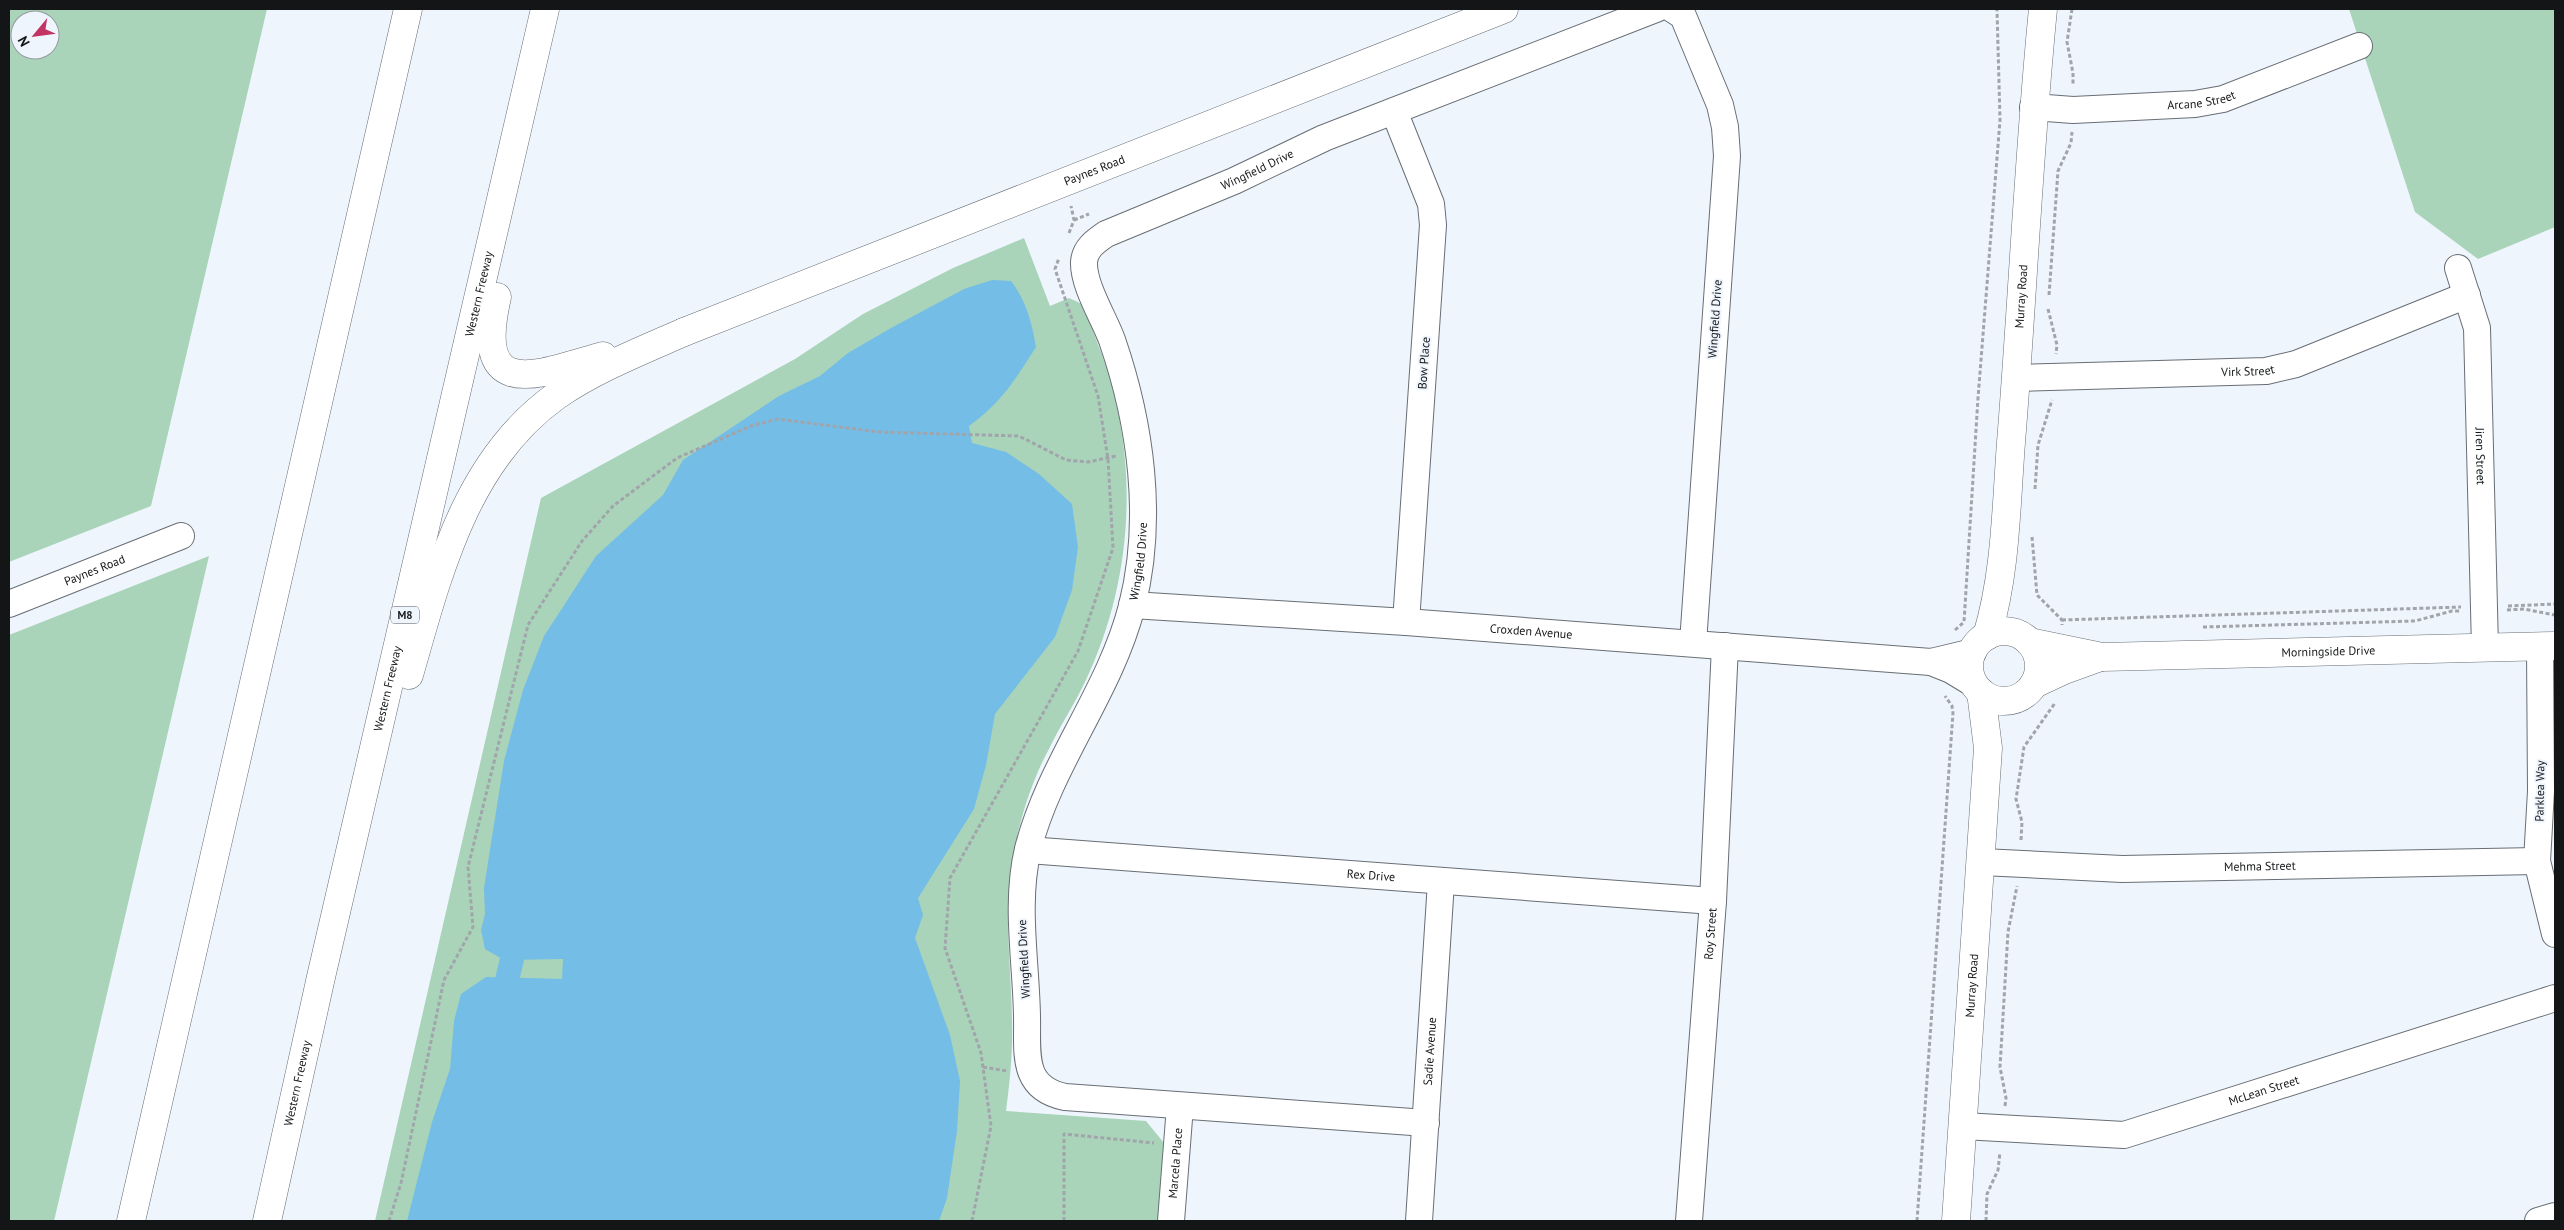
<svg xmlns="http://www.w3.org/2000/svg" width="2564" height="1230" font-family="'PT Sans',sans-serif">
<rect width="100%" height="100%" fill="#eff5fd"/>
<g fill="#a9d4b9" fill-rule="evenodd">
<path d="M9,9H267L151,506L9,562ZM20,20H50V50H20Z"/>
<path d="M2349,9H2555V227L2478,259L2415,212Z"/>
<path d="M1024,238L1050,306L1069,298L1082,304C1092,330 1104,356 1111,383C1139,482 1129,590 1085,682C1074,705 1060,726 1049,749C1031,782 1020,819 1013,856C1003,911 1011,964 1012,1019C1013,1050 1010,1081 1006,1111L1146,1121L1164,1143L1159,1221H375L541,498L795,359L863,314L953,268Z"/>
<path d="M209,556L54,1221H9V635Z"/>
</g>
<path fill="#73bde6" d="M992,280L1011,281C1026,300 1032,323 1036,347C1015,380 1001,403 969,426L972,443L1006,452L1039,474L1072,504L1078,547L1072,590L1055,637L995,714L986,765L974,809L918,898L923,915L915,938L950,1035L960,1081L957,1131L947,1198L939,1221H407L432,1122L450,1069L454,1021L461,994L486,977L562,979L563,959L504,960L485,949L481,930L485,914L484,888L504,761L523,690L544,636L596,556L663,495L683,460L779,396L820,376L848,353L891,328L964,289Z"/>
<g fill="none" stroke-linecap="round" stroke-linejoin="round">
<path stroke="#73bde6" stroke-width="24" d="M500,1009L514,951L515,929"/>
<defs>
<g id="street">
<path d="M1672,9L1683,16L1720,105L1725,127L1727,156L1693,643"/>
<path id="s1" d="M2033,107L2073,110L2195,104L2223,99L2359,46"/>
<path d="M1394,111L1431,204L1433,225L1406,622"/>
<path id="s2" d="M2458,268L2477,328L2485,648"/>
<path id="s3" d="M2016,378L2266,371L2296,364L2467,295"/>
<path id="s4" d="M9,604L181,536"/>
<path id="s5" d="M1132,605L1406,622L1931,662L1973,652"/>
<path d="M2540,647L2541,791L2537,861L2555,934"/>
<path d="M1931,662L1951,670L1974,684"/>
<path id="s6" d="M1028,850L1713,901"/>
<path id="s7" d="M1982,862L2122,869L2537,861"/>
<path id="s8" d="M1426,1123L1065,1097C1020,1088 1028,1051 1027,1016C1026,961 1015,903 1028,849C1050,763 1110,692 1132,606C1154,519 1141,424 1112,340C1104,318 1083,285 1084,262C1085,248 1096,241 1106,234L1234,181L1324,138L1656,9"/>
<path id="s9" d="M1963,1126L2124,1135L2555,998"/>
<path id="s10" d="M1171,1221L1180,1106"/>
<path id="s11" d="M1419,1221L1441,882"/>
<path id="s12" d="M1689,1221L1713,901L1725,646"/>
<path d="M2538,1221L2555,1216"/>
</g>
<g id="secondary">
<path id="s13" d="M684,332L1504,9"/>
<circle cx="2004" cy="666" r="35"/>
<path id="s14" d="M1987,636C2007,570 2006,499 2012,430C2023,290 2029,149 2043,9"/>
<path id="s15" d="M2029,642L2102,657L2555,646"/>
<path d="M2034,684L2064,670L2100,657"/>
<path id="s16" d="M1956,1221L1988,748L1981,692"/>
</g>
<g id="highway">
<path d="M497,297C473,403 536,375 603,356"/>
<path d="M409,675C438,574 465,461 556,396C595,369 641,351 684,332"/>
<path d="M131,1221L408,9"/>
<path id="s17" d="M267,1221L321,977L545,9"/>
</g>
</defs>
<use href="#street" stroke="#686e74" stroke-width="28"/>
<use href="#secondary" stroke="#686e74" stroke-width="29"/>
<use href="#highway" stroke="#686e74" stroke-width="29"/>
<g stroke="#a1a5ab" stroke-width="3" stroke-dasharray="4 2.5" stroke-linecap="butt">
<path d="M2072,9L2067,42L2073,73V86"/>
<path d="M1074,220L1089,214"/>
<path d="M1069,233L1074,220L1071,206"/>
<path d="M2049,295L2058,171L2071,143L2072,132"/>
<path d="M2048,309L2057,345L2056,354"/>
<path d="M2035,489L2038,445L2052,400"/>
<path d="M2032,537L2037,595L2062,620V625"/>
<path d="M2508,606L2555,604"/>
<path d="M2507,610L2524,609L2555,615"/>
<path d="M2062,620L2461,607"/>
<path d="M2203,627L2415,621L2452,611H2461"/>
<path d="M1955,630L1964,622L1978,398L2000,120L1997,9"/>
<path d="M2021,840L2022,822L2016,799L2024,747L2055,703"/>
<path d="M983,1067L1007,1071"/>
<path d="M2005,1106L2006,1098L2000,1067L2008,932L2017,886"/>
<path d="M389,1221L401,1183L444,980L473,927L468,867L528,625L582,541L613,506L677,458L751,426L777,419L879,432L1019,436L1066,460L1088,462L1116,456"/>
<path d="M972,1221L991,1126L981,1053L945,948L950,878L1078,651L1113,548L1108,459L1098,396L1055,269L1059,258"/>
<path d="M1064,1221V1134L1154,1143"/>
<path d="M1917,1221L1953,713L1952,706L1945,696"/>
<path d="M1986,1221L1987,1194L1998,1170L2000,1152"/>
</g>
<use href="#street" stroke="#fff" stroke-width="26"/>
<use href="#secondary" stroke="#fff" stroke-width="28"/>
<use href="#highway" stroke="#fff" stroke-width="28"/>
</g>
<g text-anchor="middle" stroke-width="4" stroke-linejoin="round" paint-order="stroke">
<rect fill="#eff5fd" stroke="#55585c" stroke-width="1" x="391" y="606.5" width="28" height="17" rx="4"/>
<g font-size="11" font-weight="bold" fill="#131517">
<text x="405" y="619">M8</text>
</g>
<g font-size="12" fill="#131517" stroke="#eff5fd">
<text dy="4" stroke="none"><textPath href="#s1" startOffset="169">Arcane Street</textPath></text>
<text dy="4" stroke="none"><textPath href="#s8" startOffset="1450">Wingfield Drive</textPath></text>
<text dy="4" stroke="none"><textPath href="#s13" startOffset="441">Paynes Road</textPath></text>
<text dy="4" stroke="none"><textPath href="#s17" startOffset="951">Western Freeway</textPath></text>
<text dy="4" stroke="none"><textPath href="#s14" startOffset="342">Murray Road</textPath></text>
<text transform="translate(1715 319) rotate(-86)" y="4">Wingfield Drive</text>
<text transform="translate(1424 363) rotate(-86)" y="4">Bow Place</text>
<text dy="4" stroke="none"><textPath href="#s3" startOffset="232">Virk Street</textPath></text>
<text dy="4" stroke="none"><textPath href="#s2" startOffset="191">Jiren Street</textPath></text>
<text dy="4" stroke="none"><textPath href="#s8" startOffset="940">Wingfield Drive</textPath></text>
<text dy="4" stroke="none"><textPath href="#s4" startOffset="92">Paynes Road</textPath></text>
<text dy="4" stroke="none"><textPath href="#s5" startOffset="400">Croxden Avenue</textPath></text>
<text dy="4" stroke="none"><textPath href="#s15" startOffset="301">Morningside Drive</textPath></text>
<text dy="4" stroke="none"><textPath href="#s17" startOffset="546">Western Freeway</textPath></text>
<text transform="translate(2540 791) rotate(-89)" y="4">Parklea Way</text>
<text dy="4" stroke="none"><textPath href="#s7" startOffset="278">Mehma Street</textPath></text>
<text dy="4" stroke="none"><textPath href="#s6" startOffset="344">Rex Drive</textPath></text>
<text dy="4" stroke="none"><textPath href="#s12" startOffset="288">Roy Street</textPath></text>
<text transform="translate(1024 959) rotate(-93)" y="4">Wingfield Drive</text>
<text dy="4" stroke="none"><textPath href="#s16" startOffset="236">Murray Road</textPath></text>
<text dy="4" stroke="none"><textPath href="#s11" startOffset="170">Sadie Avenue</textPath></text>
<text dy="4" stroke="none"><textPath href="#s17" startOffset="141">Western Freeway</textPath></text>
<text dy="4" stroke="none"><textPath href="#s9" startOffset="308">McLean Street</textPath></text>
<text dy="4" stroke="none"><textPath href="#s10" startOffset="58">Marcela Place</textPath></text>
</g>
</g>
<rect width="2564" height="1230" fill="none" stroke="#131517" stroke-width="20"/>
<g transform="translate(35 35) rotate(241)"><circle r="24" fill="#eff5fd" stroke="#979ba1"/>
<path d="M0-4L9 19L0 12L-9 19Z" fill="#c13464"/>
<text y="-8" font-size="14" font-weight="bold" text-anchor="middle" fill="#131517">N</text>
</g>
</svg>
